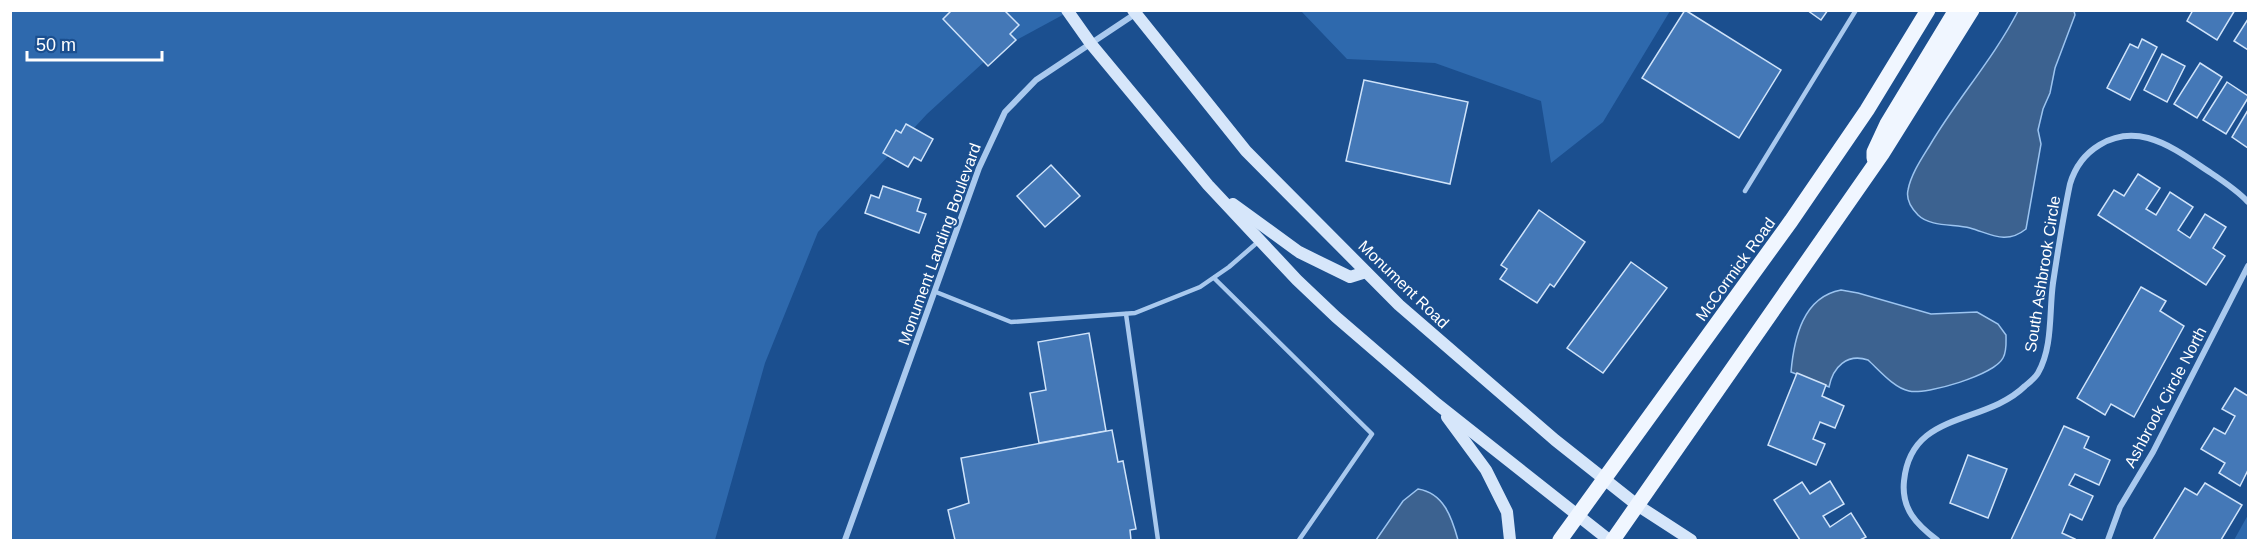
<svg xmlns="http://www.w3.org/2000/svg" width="2259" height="551" font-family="Arial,sans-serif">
<rect width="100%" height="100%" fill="#1b4f8f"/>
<g fill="#2e69ad">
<path d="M10,11H1070L996,51L927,114L818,232L765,363L715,540H11Z"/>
<path d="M1301,11H1670L1603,122L1551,163L1541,101L1435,63L1347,59Z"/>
<path d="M2248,515V540H2234Z"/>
</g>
<g fill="#3c6290" stroke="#9cc4f0" stroke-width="1.5">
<path d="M2018,11H2074L2075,15L2055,68L2050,93L2043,109L2038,130L2041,144L2026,229C2006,245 1991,234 1970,228C1954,224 1930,227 1918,215C1911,208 1906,199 1908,190C1911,174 1922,158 1930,145C1957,99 1994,58 2018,11Z"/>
<path d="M1841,290L1858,293L1931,314L1977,312L1998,324L2006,335C2006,342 2007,351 2003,358C1994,375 1927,395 1909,391C1894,388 1879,370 1868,360C1847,353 1833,367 1829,387L1791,372C1794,338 1803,297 1841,290Z"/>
<path d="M1418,489C1444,493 1452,518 1458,540H1376L1403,501Z"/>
</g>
<g fill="#4478b7" stroke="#cfe3fa" stroke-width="1.5">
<path d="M952,10H1004L1019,25L1010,34L1016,40L988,66L943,19Z"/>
<path d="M1685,10L1781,70L1739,138L1642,78Z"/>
<path d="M1807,10H1828L1821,20Z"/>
<path d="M2193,10H2235L2217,40L2187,21Z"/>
<path d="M2248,19V50L2234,41Z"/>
<path d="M2142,39L2157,47L2130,100L2107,88L2130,44L2138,48Z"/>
<path d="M2162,54L2185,66L2167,102L2144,90Z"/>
<path d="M2200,63L2222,77L2197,118L2174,104Z"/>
<path d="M1364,80L1468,102L1450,184L1346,161Z"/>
<path d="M2227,82L2248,96V98L2226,134L2203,120Z"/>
<path d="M2248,110V148L2232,137Z"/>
<path d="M906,124L933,139L921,161L914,157L908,167L883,153L896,130L901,133Z"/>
<path d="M1051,165L1080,196L1045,227L1017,196Z"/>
<path d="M2138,174L2160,188L2146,209L2156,215L2170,192L2193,207L2178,230L2190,238L2205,214L2226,227L2213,248L2225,256L2206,285L2098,215L2114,190L2124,196Z"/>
<path d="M883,186L921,199L917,211L926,214L919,233L865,213L871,195L879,198Z"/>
<path d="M1539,210L1585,242L1554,287L1550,284L1537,303L1500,279L1507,269L1501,265Z"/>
<path d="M1631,262L1667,288L1603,373L1567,348Z"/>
<path d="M2141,287L2166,301L2160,311L2184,326L2134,417L2111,404L2105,415L2077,398Z"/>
<path d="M1089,333L1106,431L1039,443L1030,393L1046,390L1038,342Z"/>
<path d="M1797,373L1826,385L1822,396L1844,406L1835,428L1820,422L1813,439L1825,444L1816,465L1768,445Z"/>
<path d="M2235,388L2248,396V470L2240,486L2219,473L2225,463L2201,449L2214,428L2225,434L2235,416L2222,409Z"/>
<path d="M2064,426L2089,437L2084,448L2110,460L2099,485L2075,474L2069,485L2093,496L2082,520L2070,514L2062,533L2075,539L2074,540H2011Z"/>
<path d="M1112,430L1118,462L1123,461L1136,529L1130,530L1131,540H955L948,510L969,503L961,458Z"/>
<path d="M1968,455L2007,469L1988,518L1950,503Z"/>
<path d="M1830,481L1844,504L1823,516L1830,527L1851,513L1866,537L1860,540H1800L1774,500L1802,482L1810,494Z"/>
<path d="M2205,483L2242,505L2221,540H2153L2185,488L2197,495Z"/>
</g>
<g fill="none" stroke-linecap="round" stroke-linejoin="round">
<g stroke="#a9c9ee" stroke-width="4.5">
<path d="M1745,191L1856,10"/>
<path d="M1214,278L1372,434L1299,540"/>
<path d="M936,292L1011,322L1135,313L1200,287L1229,267L1259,241"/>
<path d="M1126,314L1158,540"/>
</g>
<g stroke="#a9c9ee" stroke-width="6">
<path d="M845,540L979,168L1005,112L1036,80L1135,14"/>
<path d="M1937,540C1917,525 1901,509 1904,481C1911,410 1984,426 2025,386C2030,382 2035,378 2038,373C2053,347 2049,312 2053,283C2058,250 2063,217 2070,184C2080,150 2113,129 2148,138C2170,144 2190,159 2208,171C2223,181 2237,190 2248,202"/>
<path d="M2108,540L2120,507L2153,452L2248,266"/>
</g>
<g stroke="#d6e6fa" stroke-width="12">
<path d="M1067,10L1091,44L1208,185L1297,280L1336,317L1437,404L1609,540"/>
<path d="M1133,10L1246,151L1399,305L1555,440L1637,505L1691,540"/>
<path d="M1233,204L1299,252L1350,277L1366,272"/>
<path d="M1447,417L1486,470L1507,512L1510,540"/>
</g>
<g stroke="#f0f6ff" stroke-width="15">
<path d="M1874,158V152L1887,124L1956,10"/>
<path d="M1560,540L1791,221L1867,110L1928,10"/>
<path d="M1613,540L1882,154L1972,10"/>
</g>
</g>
<g text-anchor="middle" stroke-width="4.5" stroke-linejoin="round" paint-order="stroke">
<g font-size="16" fill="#fff" stroke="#1b4f8f">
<text transform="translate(939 244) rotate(-70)" y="6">Monument Landing Boulevard</text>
<text transform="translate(1735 269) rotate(-54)" y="6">McCormick Road</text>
<text transform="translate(2042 274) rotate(-81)" y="6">South Ashbrook Circle</text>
<text transform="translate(1404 284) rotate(44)" y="6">Monument Road</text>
<text transform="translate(2165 397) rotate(-62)" y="6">Ashbrook Circle North</text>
</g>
</g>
<rect width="2259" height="551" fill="none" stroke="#ffffff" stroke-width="24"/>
<path d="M27 51v9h135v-9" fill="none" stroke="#ffffff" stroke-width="3"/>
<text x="36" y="51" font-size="18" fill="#ffffff" stroke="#1b4f8f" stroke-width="4.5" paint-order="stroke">50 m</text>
</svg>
